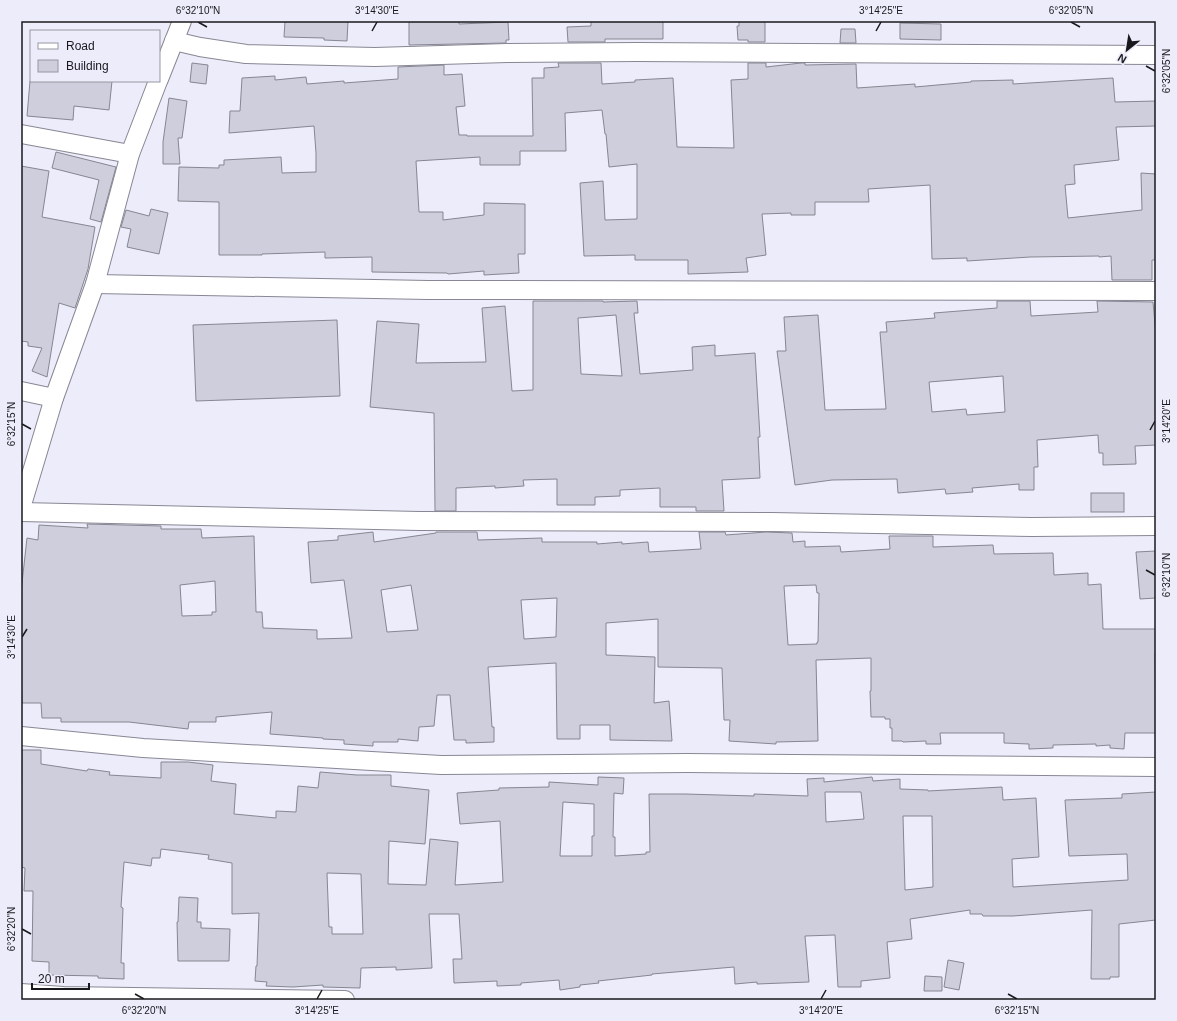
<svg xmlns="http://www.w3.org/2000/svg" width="1177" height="1021" font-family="Helvetica,sans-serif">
<rect width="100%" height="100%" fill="#ececfa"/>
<g fill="#cecedc" stroke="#878793" fill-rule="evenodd">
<path d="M285,21H348L347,41L324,40V38L284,37Z"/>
<path d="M409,21H459V24L508,22L509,40H506V43L409,45Z"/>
<path d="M591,21H663V39H605V42H568L567,27L591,26Z"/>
<path d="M739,21H765V42H748V40H738L737,26H739Z"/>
<path d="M900,23L941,24V40L900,39Z"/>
<path d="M841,29H855L856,43H840Z"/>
<path d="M192,63L208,65L206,84L190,82Z"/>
<path d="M558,63H601L602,84L635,82V80L673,78L677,147L734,148L731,80L748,79V63H766V67L801,63H805V65L856,64L857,88L915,84V87L971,82V81L1013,80V84L1113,78L1115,102L1156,101V126L1116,127L1119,160L1074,165L1075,184L1065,185L1068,218L1142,210L1141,173L1156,174V260H1152V280H1112L1111,256L1099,257V256L1030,257L967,261V258L932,259L930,185L868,189L869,202H815V215H791V213L762,214L766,255L746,258L748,272L688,274V260H635V255L584,256L580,183L603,181L605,220L637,219V164L609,167L606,134H605L602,110L565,113L566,151H520V165H480V157L416,161L419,212H443V220L484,215V203L525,204V254H518L519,273L484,275V271L448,274L447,273L372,272V257L325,258V252L262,254V255H219V202L178,201L179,167L219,168V165H224V160L281,157L282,173L316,172V153L314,126L229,133L230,111H240L242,78L275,76V80L306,77L307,84L344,81V83L398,79V67L444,65V75L462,74L465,106L456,107L459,135H467V136H533L532,78H544V68L559,67Z"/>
<path d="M30,81H112L109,110L74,106L73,120L27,116Z"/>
<path d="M169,98L187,101L182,138H178L180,164H163V142Z"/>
<path d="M56,152L116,167L101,222L90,219L99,180L52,168Z"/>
<path d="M21,166L49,171L42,217L95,227L88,269L75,308L59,303L47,377L32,371L42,348L28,346V342L21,341Z"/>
<path d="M151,209L168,213L159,254L127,247L131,229L121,227L126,210L149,216Z"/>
<path d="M533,301H603V302L637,301L638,313H634L640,374L693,370L692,347L715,345V356L755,353L760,437H758L760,478L722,480L724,511H696V507H660V488L620,490V496L595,497V505H557V479L523,480L524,486L495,488V486L456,488V511H435L434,413L370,407L377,321L419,324L416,363L486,362L482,308L505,306L512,391L533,390ZM616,315L622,376L581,374L578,318Z"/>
<path d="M997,301H1030L1031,316L1098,312L1097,301L1153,302L1156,335V445L1135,446L1136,464L1103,465V453H1099L1098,435L1037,440L1038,467H1034V490H1019V484L972,488L973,492L946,494L945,489L898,493L897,479L832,480L795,485L777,351H786L784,317L818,315L825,410L886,409L880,332H887L886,322L935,318L934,313L997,308ZM1003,376L1005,412L967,415L966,409L932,412L929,382Z"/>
<path d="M337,320L340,396L196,401L193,325Z"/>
<rect x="1091" y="493" width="33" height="19"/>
<path d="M87,524L161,526V529H201L202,538L254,536L256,612H262L263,628L317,630V639L352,638L344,580L311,583L308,542L338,540V536L373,532L374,542L436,533V532H477L478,540L542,538V542H597V544L622,542V544L648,542L649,552L701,549L699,532H725L726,535L766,532L792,533L793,542L805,541V547L840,546L841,552L890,549L889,536H933V547L993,545L994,554L1053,553L1054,575L1088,573V585L1101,584L1103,629H1156V653H1155L1156,733H1125L1124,749L1110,748V745L1096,746V744L1053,745V748L1029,749V744L1004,743V733H940L941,744H926V741L903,742L902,741H892V728H890V719H885V717H871L870,691H871V658L816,660L818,741L776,742V744L729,741L730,720H724L722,668L658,667V619L606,623V655L655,657L654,703L669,701L672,741L610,740V725H580V739H557L556,663L488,667L492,727H494V742L466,743V740H454L450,695H437L434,726L419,727L418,741L398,739V742H373V746L344,744V740L323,739V738L270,734L272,712L216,717V722H189L188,729L129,722H61V718H42L41,703H22L21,673V592L27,538L38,540L39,525L88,528ZM215,581L216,612H212V615L182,616L180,585ZM411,585L418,630L387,632L381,590ZM816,585L817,593H819L818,642H817V644L788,645L784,586ZM557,598L556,637L524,639L521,600Z"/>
<path d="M1156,551V598L1140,599L1136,552Z"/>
<path d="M22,750H41V764L87,771L88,769L110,772L109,775L161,778V762H188L213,765L211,781L236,784L234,814L276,818V811L296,812L298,786L318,788L320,772L357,775H391V786L429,790L425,844L389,841L388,884L426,885L430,839L458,842L455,885L503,882L500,821L460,824L457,793L499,790V788L549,787V782L598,785V777L624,778L623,794L614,793L613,837H615V856L646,854V852H650L649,794H685L754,796V794L808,796L807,779L824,778V782L872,777L873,781L900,779V789L928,790V791L1002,787L1003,800L1036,798L1039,857L1012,859L1013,887L1128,880L1127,854L1069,856L1065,800L1122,798V794L1156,792V920L1119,924V977H1110V979H1091L1092,910L1013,916H983L982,914H970V910L910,919L912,939L887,942L890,978L861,981V987H838L835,935L805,936L809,982L757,984V982L735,984L734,967L652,974V975L598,981L599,983L580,985V987L560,990L559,980L521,983V985L497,986V981L454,983L453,959H462L459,914H429L432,968L396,970V967L361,968L360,988L323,987V985L293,987L266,986L267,982L255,981L256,966H257L259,913L232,914V863L208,859L209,855L161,849L160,858H152L151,866L124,862L121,907L123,908L121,963H124V979L98,978V976L49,975V962L32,961L33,891H24L25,868L21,867ZM825,792H861L864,819L826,822ZM563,802L594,804V836H592V856H560ZM903,816H932L933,887L905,890ZM327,873L361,874L363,934H332V927H329Z"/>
<path d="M179,897L198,898L197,922H201V928L230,929L229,961H178L177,922H178Z"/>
<path d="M948,960L964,963L959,990L944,987Z"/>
<path d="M925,976L942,977V991H924Z"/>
</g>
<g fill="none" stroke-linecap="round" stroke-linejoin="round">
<defs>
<g id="minor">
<path d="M174,41L200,47L246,54L375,57L507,53L637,52L1156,55"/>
<path d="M159,79L182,21"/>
<path d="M21,134L130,154"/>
<path d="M95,284L428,290L1156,291"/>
<path d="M21,391L54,398"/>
<path d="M21,508L54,398L95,284L130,154L158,81"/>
<path d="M21,512L419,521L772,522L1032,527L1156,526"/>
<path d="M21,736L143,748L441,765L688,763L1156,767"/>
<path d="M21,993L63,996L345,1000"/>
</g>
</defs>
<use href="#minor" stroke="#888794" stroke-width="20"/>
<use href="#minor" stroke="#fff" stroke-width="18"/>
</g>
<path fill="none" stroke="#19181d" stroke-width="1.5" d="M198,22L207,27M1071,22L1080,27M372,31L377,22M876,31L881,22M1146,66L1155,71M22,424L31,429M1150,430L1155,421M1146,570L1155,575M22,637L27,629M22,929L31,934M135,994L144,999M1008,994L1017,999M317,999L322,990M821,999L826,990"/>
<rect width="1177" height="1021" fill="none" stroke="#ececfa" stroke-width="44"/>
<rect x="30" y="30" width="130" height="52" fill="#ececfa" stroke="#9897a2"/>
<rect x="38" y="43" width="20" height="6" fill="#ffffff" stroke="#9897a2"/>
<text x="66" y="50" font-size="12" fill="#19181d">Road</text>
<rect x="38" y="60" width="20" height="12" fill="#cecedc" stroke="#9897a2"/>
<text x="66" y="70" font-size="12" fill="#19181d">Building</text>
<g transform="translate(1127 50) rotate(210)" stroke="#ececfa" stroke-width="3" paint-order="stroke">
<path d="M0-3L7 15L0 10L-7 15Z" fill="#19181d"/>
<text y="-6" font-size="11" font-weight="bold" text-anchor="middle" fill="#19181d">N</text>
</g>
<path d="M32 983v6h57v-6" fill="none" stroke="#19181d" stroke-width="2"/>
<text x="38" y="983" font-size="12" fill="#19181d" stroke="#ececfa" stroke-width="3" paint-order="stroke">20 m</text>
<rect x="22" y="22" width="1133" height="977" fill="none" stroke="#19181d" stroke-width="1.5"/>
<g font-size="10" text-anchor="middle" fill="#19181d">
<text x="198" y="14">6°32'10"N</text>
<text x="377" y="14">3°14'30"E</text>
<text x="881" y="14">3°14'25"E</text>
<text x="1071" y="14">6°32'05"N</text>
<text transform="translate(1166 71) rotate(-90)" y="4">6°32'05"N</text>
<text transform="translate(1166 421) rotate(-90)" y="4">3°14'20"E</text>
<text transform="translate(11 424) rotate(-90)" y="4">6°32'15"N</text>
<text transform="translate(1166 575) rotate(-90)" y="4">6°32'10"N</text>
<text transform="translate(11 637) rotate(-90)" y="4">3°14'30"E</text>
<text transform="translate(11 929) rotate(-90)" y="4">6°32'20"N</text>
<text x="144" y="1014">6°32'20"N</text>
<text x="317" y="1014">3°14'25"E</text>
<text x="821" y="1014">3°14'20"E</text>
<text x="1017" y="1014">6°32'15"N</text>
</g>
</svg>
